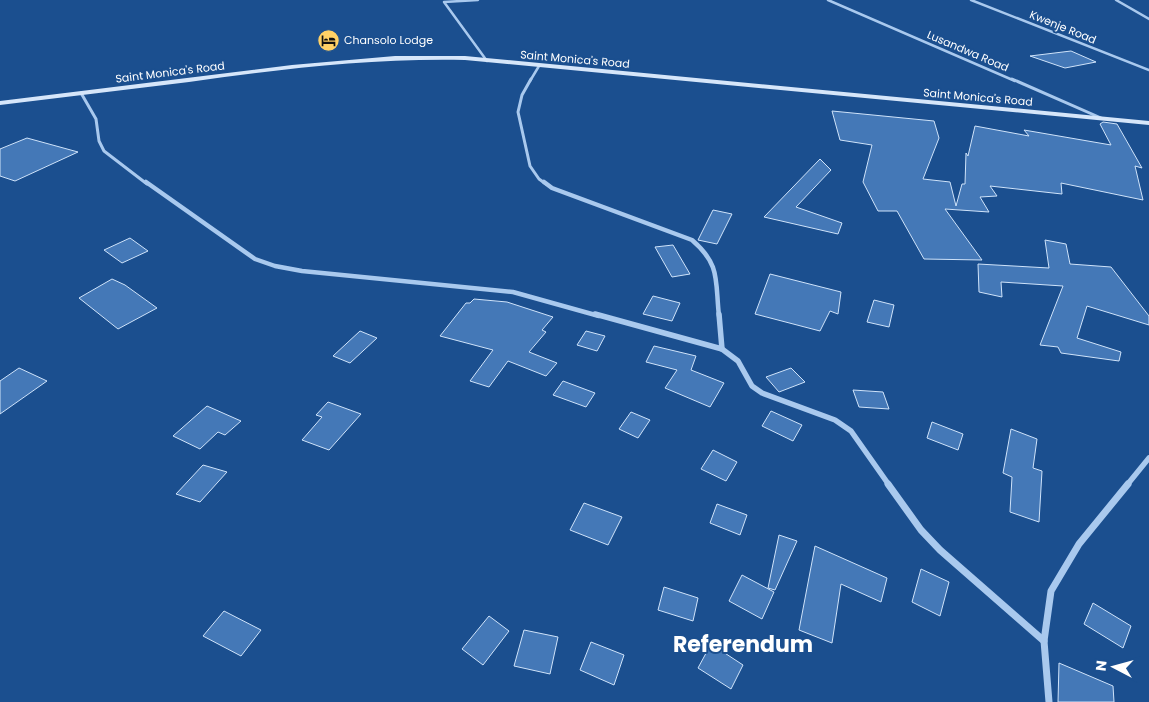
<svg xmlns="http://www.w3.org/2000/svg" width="1149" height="702" font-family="Poppins,sans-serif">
<rect width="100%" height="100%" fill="#1b4f8f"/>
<g fill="#4478b7" stroke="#cfe3fa">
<path d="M1071,51L1096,62L1065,68L1030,56Z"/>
<path d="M832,111L934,121L939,138L923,179L950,182L956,206L962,184H965L966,153L968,156L975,126L1029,136L1024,130L1111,145L1100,124L1103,122L1117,124L1142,168L1135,166L1143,200L1061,183L1062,194L990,186L997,196L980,197L989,212L945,209L982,260L924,259L897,211H878L863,182L872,145L840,140Z"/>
<path d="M27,138L78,152L15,181L0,176V149Z"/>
<path d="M820,159L831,170L796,207L842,223L838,234L764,217Z"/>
<path d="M713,210L732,214L717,244L698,240Z"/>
<path d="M130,238L148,251L122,263L104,250Z"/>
<path d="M1045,240L1066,244L1070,264L1111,267L1149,316V325L1087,306L1077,338L1121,352L1119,361L1061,353L1058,347L1040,345L1063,286L1001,282L1002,297L979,292L978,264L1049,268Z"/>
<path d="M673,245L690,274L672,277L655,247Z"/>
<path d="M770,274L841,292L838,314L830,311L820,331L755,314Z"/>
<path d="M112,279L125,285L157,308L118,329L79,298Z"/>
<path d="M653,296L680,303L672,321L643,314Z"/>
<path d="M474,299L507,302L553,317L542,330L546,332L529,352L557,363L546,376L508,361L489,387L470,381L493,350L440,336L466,303H470Z"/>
<path d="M874,300L894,305L889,327L867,322Z"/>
<path d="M360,331L377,338L350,363L333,356Z"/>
<path d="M586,331L605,336L597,351L577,345Z"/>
<path d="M654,346L696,356L691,370L724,383L710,407L665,388L677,370L646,362Z"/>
<path d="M19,368L47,381L0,414V381Z"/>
<path d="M791,368L805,382L779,392L766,377Z"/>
<path d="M563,381L595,393L586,407L553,395Z"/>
<path d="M853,390L883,392L889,409L859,407Z"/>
<path d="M328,402L361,414L329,450L302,440L322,417L316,415Z"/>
<path d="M207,406L241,421L225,435L218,432L200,449L173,436Z"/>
<path d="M771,411L802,425L793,441L762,426Z"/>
<path d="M631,412L650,420L638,438L619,429Z"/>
<path d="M932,422L963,434L958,450L927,438Z"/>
<path d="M1011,429L1037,439L1033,468L1042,471L1039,522L1010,512L1012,477L1003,473Z"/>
<path d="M713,450L737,462L726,481L701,469Z"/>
<path d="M203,465L227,472L200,502L176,494Z"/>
<path d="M584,503L622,517L608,545L570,530Z"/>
<path d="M717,504L747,515L740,535L710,523Z"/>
<path d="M779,535L797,541L775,590L768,588Z"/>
<path d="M815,546L887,578L881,602L841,584L832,643L799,630Z"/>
<path d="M921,569L949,582L940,616L912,602Z"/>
<path d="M742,575L774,592L762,619L729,601Z"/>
<path d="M664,587L698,598L693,621L658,610Z"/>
<path d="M1093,603L1131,626L1123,648L1084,624Z"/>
<path d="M224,611L261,630L241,656L203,636Z"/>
<path d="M489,616L509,631L483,665L462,649Z"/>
<path d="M524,630L558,637L550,674L514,666Z"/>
<path d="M591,642L624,655L614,685L580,670Z"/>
<path d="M711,644L743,665L731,689L698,668Z"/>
<path d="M1059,663L1113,686L1114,702H1058Z"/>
</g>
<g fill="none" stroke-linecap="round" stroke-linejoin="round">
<g stroke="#a9c9ee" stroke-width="2.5">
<path d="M478,0L444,2L487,61"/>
<path d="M828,0L1015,81"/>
<path d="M971,0L1149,70"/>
<path d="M1116,0L1149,19"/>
<path d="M530,81L539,66"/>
</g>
<g stroke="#a9c9ee" stroke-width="3">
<path d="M531,79L522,95L518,112L530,166L539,179L546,184"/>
<path d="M1012,79L1101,118"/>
<path d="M81,93L96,119L99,141L104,151L147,184"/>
</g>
<g stroke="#a9c9ee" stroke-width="4.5">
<path d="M146,182L255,259L275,266L302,271L513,292L599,316"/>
<path d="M544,182L552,188L692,240C721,265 715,280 719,316"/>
</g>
<g stroke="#a9c9ee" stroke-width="5.5">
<path d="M595,314L722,349L738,361L752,386L762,393L835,420L851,431L889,485"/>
<path d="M719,314L722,349"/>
<path d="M1127,485L1149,458"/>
</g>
<g stroke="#a9c9ee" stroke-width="7">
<path d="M888,484L921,530L940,550L1044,641"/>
<path d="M1049,702L1044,641L1051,591L1079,544L1128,484"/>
</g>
<path fill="#d6e6fa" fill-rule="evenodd" d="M395,56H465L1149,121V125L465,60C372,58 281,69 189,82C126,90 63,97 0,105V101L292,65Z"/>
</g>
<defs>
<symbol id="hotel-disc" viewBox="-11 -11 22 22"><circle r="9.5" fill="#ffd166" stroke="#1b4f8f"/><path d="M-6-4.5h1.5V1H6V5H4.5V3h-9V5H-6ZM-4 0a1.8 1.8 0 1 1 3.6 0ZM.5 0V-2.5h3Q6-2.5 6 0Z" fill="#111"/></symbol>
</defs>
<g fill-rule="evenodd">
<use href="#hotel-disc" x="316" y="28" width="25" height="25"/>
</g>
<g text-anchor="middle" stroke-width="4" stroke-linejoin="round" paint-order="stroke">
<g font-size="11" fill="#fff" stroke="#1b4f8f">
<text transform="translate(1063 27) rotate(22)" y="4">Kwenje Road</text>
<text transform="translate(968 51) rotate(23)" y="4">Lusandwa Road</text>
<text transform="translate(575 59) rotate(5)" y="4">Saint Monica's Road</text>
<text transform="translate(170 72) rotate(-7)" y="4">Saint Monica's Road</text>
<text transform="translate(978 97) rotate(5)" y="4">Saint Monica's Road</text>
</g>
<g font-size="11" fill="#fff" stroke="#1b4f8f" text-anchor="start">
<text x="344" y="44">Chansolo Lodge</text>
</g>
<g font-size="22" font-weight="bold" fill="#fff" stroke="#1b4f8f">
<text x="743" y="652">Referendum</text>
</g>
</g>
<g transform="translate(1114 667) rotate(276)" stroke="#1b4f8f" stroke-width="4" paint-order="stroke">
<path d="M0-4L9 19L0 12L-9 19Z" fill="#ffffff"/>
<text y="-8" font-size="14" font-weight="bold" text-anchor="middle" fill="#ffffff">N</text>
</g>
</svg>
